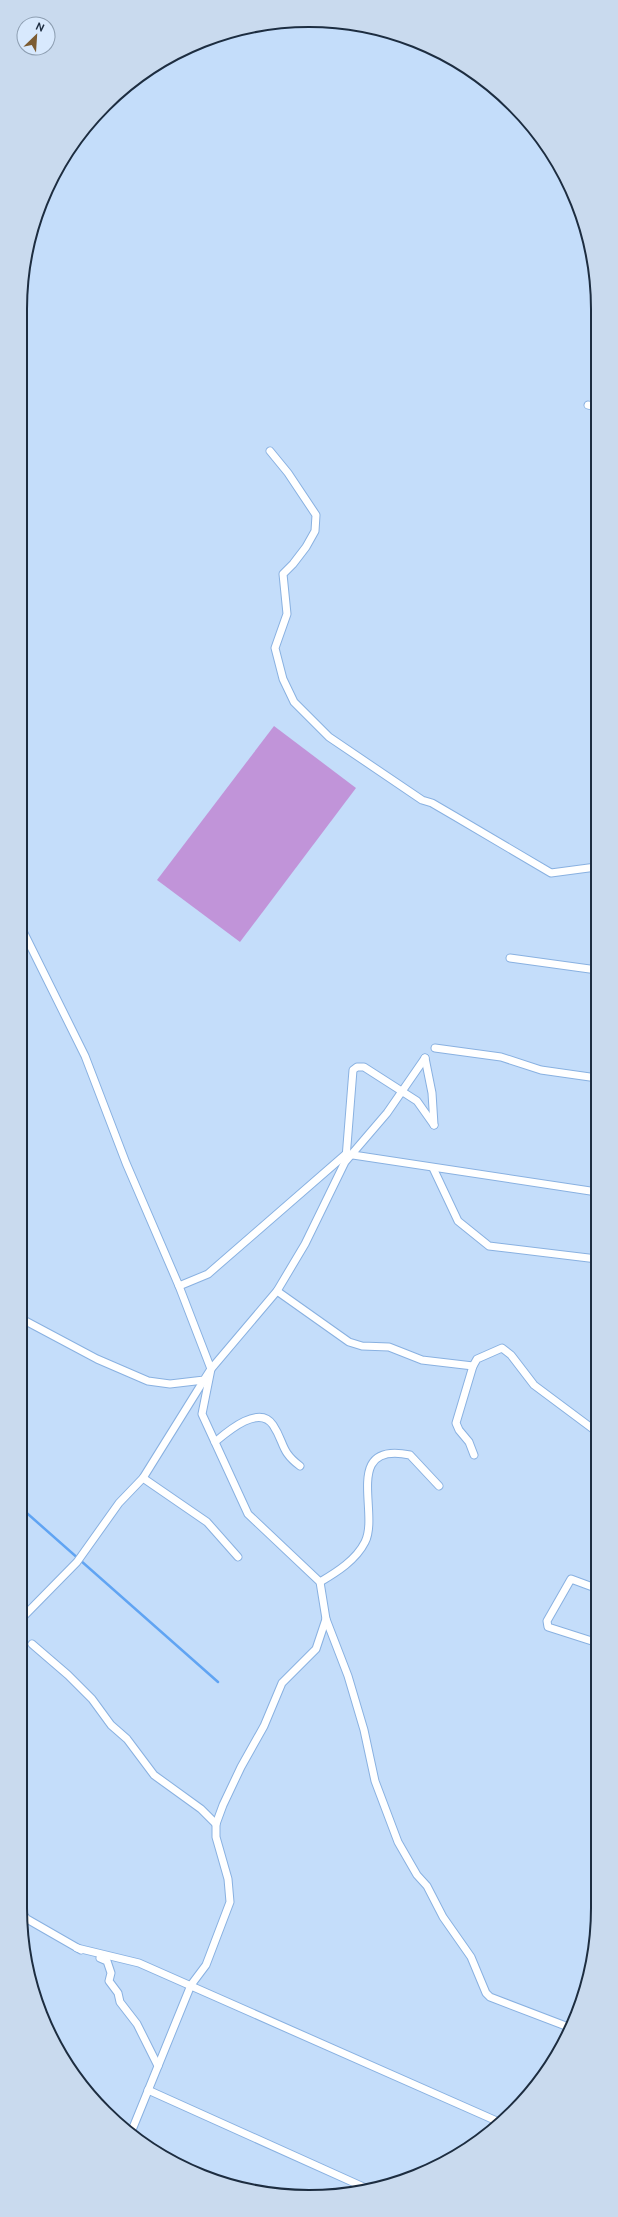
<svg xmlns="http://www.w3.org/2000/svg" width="618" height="2217" font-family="Ubuntu,sans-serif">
<rect width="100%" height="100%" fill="#c4ddfa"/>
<path fill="#c194d9" d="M274,726L356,788L240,942L157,880Z"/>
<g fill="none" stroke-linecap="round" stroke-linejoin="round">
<path stroke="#60a4f3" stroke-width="2.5" d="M20,1507L218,1682"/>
<defs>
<g id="minor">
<path d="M588,405L596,407"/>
<path d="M270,451L288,473L316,515L315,531L306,547L293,564L283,574L287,614L275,648L283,679L294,702L329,737L422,800L432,803L456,817L551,873L596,867"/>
<path d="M20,925L85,1056L126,1163L179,1286L211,1369L202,1414L248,1514L320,1582L326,1619L316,1649L282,1683L264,1726L241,1767L223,1805L216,1824V1837L228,1879L230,1902L206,1965L191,1985L130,2135"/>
<path d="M510,958L597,970"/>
<path d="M435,1048L501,1057L541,1070L597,1078"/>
<path d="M425,1058L432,1093L434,1125"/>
<path d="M353,1155L597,1192"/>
<path d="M346,1158L353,1070L357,1067H364L417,1101L434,1125"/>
<path d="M433,1168L458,1221L489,1246L597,1259"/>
<path d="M179,1286L208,1274L346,1154"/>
<path d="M277,1291L349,1342L362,1346L389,1347L422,1360L473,1366"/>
<path d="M20,1318L97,1359L148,1381L170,1384L204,1380L211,1369L277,1291L305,1244L345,1162L387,1113L425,1058"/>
<path d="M215,1442C227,1432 259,1404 273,1425C285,1443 280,1451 300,1466"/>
<path d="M474,1455L469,1442L459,1430L456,1423L473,1366L477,1359L502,1348L511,1355L534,1385L597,1432"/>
<path d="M143,1478L207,1522L238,1557"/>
<path d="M320,1582C337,1572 356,1560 365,1542C380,1513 342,1441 410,1455L439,1486"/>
<path d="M598,1589L571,1579L547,1621L548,1627L598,1643"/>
<path d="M326,1619L348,1676L364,1730L375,1781L398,1842L417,1875L427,1886L443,1917L471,1957L486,1993L490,1997L571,2028"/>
<path d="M20,1620L77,1562L119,1503L143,1478L204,1380"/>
<path d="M32,1644L68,1675L92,1699L111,1725L127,1739L154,1775L201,1809L216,1824"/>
<path d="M20,1911L27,1919L81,1950"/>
<path d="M77,1948L139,1963L499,2122"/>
<path d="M100,1958L107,1961L111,1973L109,1981L118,1993L120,2002L137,2024L158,2066"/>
<path d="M148,2090L368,2189"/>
</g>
</defs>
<use href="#minor" stroke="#89b1e1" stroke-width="9"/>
<use href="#minor" stroke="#fff" stroke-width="7"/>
</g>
<path d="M0 0H618V2217H0ZM309 27H309A282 282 0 0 1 591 309V1908A282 282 0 0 1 309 2190H309A282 282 0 0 1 27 1908V309A282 282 0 0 1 309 27Z" fill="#c9daee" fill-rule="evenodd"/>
<path fill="none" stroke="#1d2d40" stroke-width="2" d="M309 27H309A282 282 0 0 1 591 309V1908A282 282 0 0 1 309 2190H309A282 282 0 0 1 27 1908V309A282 282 0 0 1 309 27Z"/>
<g transform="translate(36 36) rotate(25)"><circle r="19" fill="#d8e9fd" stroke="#8d9eb1"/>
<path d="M0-3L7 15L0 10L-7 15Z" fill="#7c5c32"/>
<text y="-6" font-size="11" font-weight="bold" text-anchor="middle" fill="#1d2d40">N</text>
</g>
</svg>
